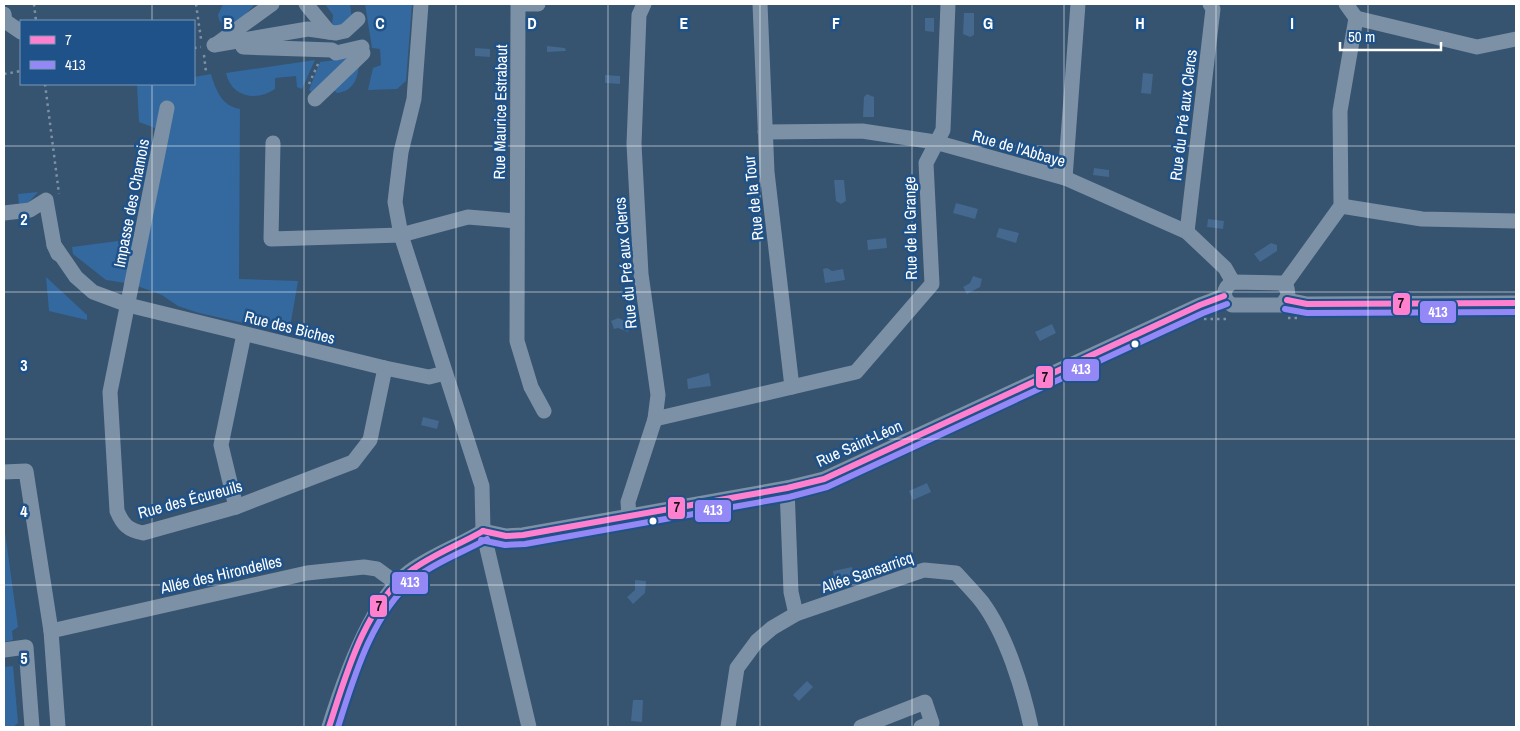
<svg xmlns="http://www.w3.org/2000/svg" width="1520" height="731" font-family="'Archivo Narrow',sans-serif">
<rect width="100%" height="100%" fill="#365370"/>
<g fill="#33699f">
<path d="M223,4H255L237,24L227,28L219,20L218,15Z"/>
<path d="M325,4H350L352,19L345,27L332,25L333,15Z"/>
<path d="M365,4H412L406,81L397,89L368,90L373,68L381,65L380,49L372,48Z"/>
<path d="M355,51L313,93L309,90L320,62L335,60Z"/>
<path d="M315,60L302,89L297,87L296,76L275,78V89C256,102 231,97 226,73Z"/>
<path d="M359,66C357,80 353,91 337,93L333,90Z"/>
<path d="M211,74C216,91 222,106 240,109L239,279L298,281L289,333L199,313L178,306L162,295L132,284L106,280L73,254L72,247L133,239L155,128L139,122L137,86L139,84H194V77Z"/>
<path d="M38,192L28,203L19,204L18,194Z"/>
<path d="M46,277L87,315V320L49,311Z"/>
<path d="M4,525L18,627L12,631L13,640L4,642Z"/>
<path d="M13,666L18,723L13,727H4V667Z"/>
</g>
<g fill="#44688e">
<path d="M964,13H974V35L970,37L963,34Z"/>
<path d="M925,18H934V32L925,31Z"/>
<path d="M547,46L565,48L566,51L547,52Z"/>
<path d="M475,48L490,49V57L475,56Z"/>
<path d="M1143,73L1153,74L1151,94L1141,93Z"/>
<path d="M605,75L620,76V84L605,83Z"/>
<path d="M867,94L874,97V117H863L864,97Z"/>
<path d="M1094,168L1109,170V177L1093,175Z"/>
<path d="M834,180H844L846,201L841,204L836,201Z"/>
<path d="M956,203L978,209L975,219L953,213Z"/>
<path d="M1208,219L1224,221L1223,229L1207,227Z"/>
<path d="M999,228L1019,233L1016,243L996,237Z"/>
<path d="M886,238L887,248L868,250L867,240Z"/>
<path d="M1271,243L1277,245V251L1260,262L1254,254Z"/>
<path d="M827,268L832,271L843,269L845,280L825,283L823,269Z"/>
<path d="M973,276L982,279L980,287L967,294L963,287L970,283Z"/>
<path d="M618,318L631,323L628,332L618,328L614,329L611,321Z"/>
<path d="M1052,324L1056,333L1040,341L1035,332Z"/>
<path d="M709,373L711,386L688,389L687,379Z"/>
<path d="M423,417L439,421L437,429L421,425Z"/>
<path d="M927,483L931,492L913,500L909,491Z"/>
<path d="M852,567L854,575L834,579L833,571Z"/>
<path d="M635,580L646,581L645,593L633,604L627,597L635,590Z"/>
<path d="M807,681L813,687L799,701L793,695Z"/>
<path d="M633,700H643L642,722L631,721Z"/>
</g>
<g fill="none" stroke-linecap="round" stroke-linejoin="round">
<g stroke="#7d91a6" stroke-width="2.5" stroke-dasharray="2.5 4" stroke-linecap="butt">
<path d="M34,4L36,21"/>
<path d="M196,4L201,39"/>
<path d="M194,48L201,47"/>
<path d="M204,55L206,72"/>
<path d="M4,74L21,71"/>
<path d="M45,84L59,194"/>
<path d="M309,84L318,64"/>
<path d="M1288,318H1300"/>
<path d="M1204,319H1227"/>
</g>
<g stroke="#7d91a6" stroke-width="15">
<path d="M306,4L329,32"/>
<path d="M421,4L414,99L401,152L395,202L401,235L482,486L483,531L529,727"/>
<path d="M518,4L517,341L531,387L544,411"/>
<path d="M523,4H538"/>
<path d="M760,4L767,172L792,387"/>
<path d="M1346,4L1356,18"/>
<path d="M4,14L5,21L21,32"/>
<path d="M218,43L272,4"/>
<path d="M214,45L308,29L336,33L345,31L358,19"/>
<path d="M243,47L332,50L336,53L362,47"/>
<path d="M315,99L363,53"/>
<path d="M167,108L110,392L117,511C123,525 128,530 143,533L236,507L353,462L370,440L385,368"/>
<path d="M765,132L862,131L935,142L1065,178L1187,232L1225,268L1233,282"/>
<path d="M273,143L271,239L401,235L468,217L516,221"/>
<path d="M1065,178L1078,4"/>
<path d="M1341,206L1422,219L1516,221"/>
<path d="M4,213L30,210L46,200L54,245L58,254"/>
<path d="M1187,232L1213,9L1210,4"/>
<path d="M54,245L76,277L93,292L128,305L385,368L429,377L445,373"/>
<path d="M1233,282L1281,283L1287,288L1288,296L1282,305H1232C1222,299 1222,288 1233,282Z"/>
<path d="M1284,285L1341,206L1340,111L1356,18L1477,47L1516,39"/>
<path d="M1287,300L1307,304L1516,303"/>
<path d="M655,419L856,372L932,284L926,163L943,130L948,4"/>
<path d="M4,472L26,471L51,631L58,727"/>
<path d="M787,488L791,592L796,614"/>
<path d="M236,507L221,445L244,334"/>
<path d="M629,516L628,502L655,419L658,395L641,274L634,144L639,15L644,4"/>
<path d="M483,531L506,536L523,535L787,488L824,479L1200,305L1224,296"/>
<path d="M51,631L307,573L364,567L377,569L396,583"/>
<path d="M4,650L26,647L32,727"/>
<path d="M329,727C343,682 371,600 409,572C432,555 459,546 483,531"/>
<path d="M728,727L737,668L757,641L772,628L796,614L924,570L956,573C965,583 974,592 982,602C1006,634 1023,689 1031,727"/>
<path d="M861,727L925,702L932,723L921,727"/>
</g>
<defs>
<g id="bus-1">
<path d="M1287,300L1307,304L1516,303"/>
<path d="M483,531L506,536L523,535L787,488L824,479L1200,305L1224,296"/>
<path d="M329,727C346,675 364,608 409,572C431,555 459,545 483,531"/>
</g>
<g id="bus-2">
<path d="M1285,309L1307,313L1516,312"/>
<path d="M481,540L505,545L525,544L789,497L827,487L1203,313L1227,304"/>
<path d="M338,727C354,677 372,614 414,579C435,562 464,552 487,539"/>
</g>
</defs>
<use href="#bus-1" stroke="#1e5289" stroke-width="10"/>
<use href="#bus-2" stroke="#1e5289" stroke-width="10"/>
<use href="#bus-1" stroke="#ff80ce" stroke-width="6"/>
<use href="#bus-2" stroke="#9488f6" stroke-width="6"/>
</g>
<path fill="none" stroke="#fff" stroke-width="1" stroke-opacity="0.55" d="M152,4V21M304,4V727M456,4V727M608,4V727M760,4V727M912,4V727M1064,4V727M1216,4V727M1368,4V727M152,84V727M4,146H1516M4,292H1516M4,439H1516M4,585H1516"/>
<g fill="#fff" stroke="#1e5289" stroke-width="2">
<circle cx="1135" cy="344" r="4.5"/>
<circle cx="653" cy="521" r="4.5"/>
</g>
<g text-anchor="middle" stroke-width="5" stroke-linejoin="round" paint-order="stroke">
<g font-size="16" fill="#fff" stroke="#1e5289">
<text transform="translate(500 112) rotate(-89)" y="6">Rue Maurice Estrabaut</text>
<text transform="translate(1183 115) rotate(-83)" y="6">Rue du Pré aux Clercs</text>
<text transform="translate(1019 148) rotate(16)" y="6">Rue de l'Abbaye</text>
<text transform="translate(753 198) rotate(-96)" y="6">Rue de la Tour</text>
<text transform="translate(131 203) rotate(-79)" y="6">Impasse des Chamois</text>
<text transform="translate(910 228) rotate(-91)" y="6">Rue de la Grange</text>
<text transform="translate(625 263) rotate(-95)" y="6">Rue du Pré aux Clercs</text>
<text transform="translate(290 327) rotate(14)" y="6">Rue des Biches</text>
<text transform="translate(859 443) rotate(-24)" y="6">Rue Saint-Léon</text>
<text transform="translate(190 499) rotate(-15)" y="6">Rue des Écureuils</text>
<text transform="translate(867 572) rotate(-19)" y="6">Allée Sansarricq</text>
<text transform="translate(221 574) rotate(-13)" y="6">Allée des Hirondelles</text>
</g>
</g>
<g font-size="16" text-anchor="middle" font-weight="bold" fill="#fff" stroke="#1e5289" stroke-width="5" stroke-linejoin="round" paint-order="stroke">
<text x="228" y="29">B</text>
<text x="380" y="29">C</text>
<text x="532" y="29">D</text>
<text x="684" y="29">E</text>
<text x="836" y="29">F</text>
<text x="988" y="29">G</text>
<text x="1140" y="29">H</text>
<text x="1292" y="29">I</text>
<text x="24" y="225">2</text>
<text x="24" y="371">3</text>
<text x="24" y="517">4</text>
<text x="24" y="664">5</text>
</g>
<g stroke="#1e5289" stroke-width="2">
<rect x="1392" y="292" width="19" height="24" rx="5" fill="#ff80ce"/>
<rect x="1419" y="300" width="38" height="24" rx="5" fill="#9488f6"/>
<rect x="1062" y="358" width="38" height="24" rx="5" fill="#9488f6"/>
<rect x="1035" y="365" width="19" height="24" rx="5" fill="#ff80ce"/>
<rect x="667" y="496" width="19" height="24" rx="5" fill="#ff80ce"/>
<rect x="694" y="499" width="38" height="24" rx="5" fill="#9488f6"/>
<rect x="391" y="571" width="38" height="24" rx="5" fill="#9488f6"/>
<rect x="369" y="594" width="19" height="24" rx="5" fill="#ff80ce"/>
</g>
<g font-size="14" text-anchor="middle" font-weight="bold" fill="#fff">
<text x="1438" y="317">413</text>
<text x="1081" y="374">413</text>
<text x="713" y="515">413</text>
<text x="410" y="587">413</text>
</g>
<g font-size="14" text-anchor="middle" font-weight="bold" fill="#111">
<text x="1401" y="308">7</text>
<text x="1045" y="382">7</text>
<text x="677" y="512">7</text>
<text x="379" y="611">7</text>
</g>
<rect width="1520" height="731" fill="none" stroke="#ffffff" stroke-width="10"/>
<rect x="20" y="20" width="175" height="65" fill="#1e5289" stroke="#7897b8"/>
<rect x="30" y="36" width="25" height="8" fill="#ff80ce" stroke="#7897b8"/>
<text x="65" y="45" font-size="15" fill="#ffffff">7</text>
<rect x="30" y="61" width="25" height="8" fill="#9488f6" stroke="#7897b8"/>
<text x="65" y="70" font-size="15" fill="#ffffff">413</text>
<path d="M1340 42v8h101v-8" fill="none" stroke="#ffffff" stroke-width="2.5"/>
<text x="1348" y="42" font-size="15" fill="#ffffff" stroke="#1e5289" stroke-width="4" paint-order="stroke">50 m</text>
</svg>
